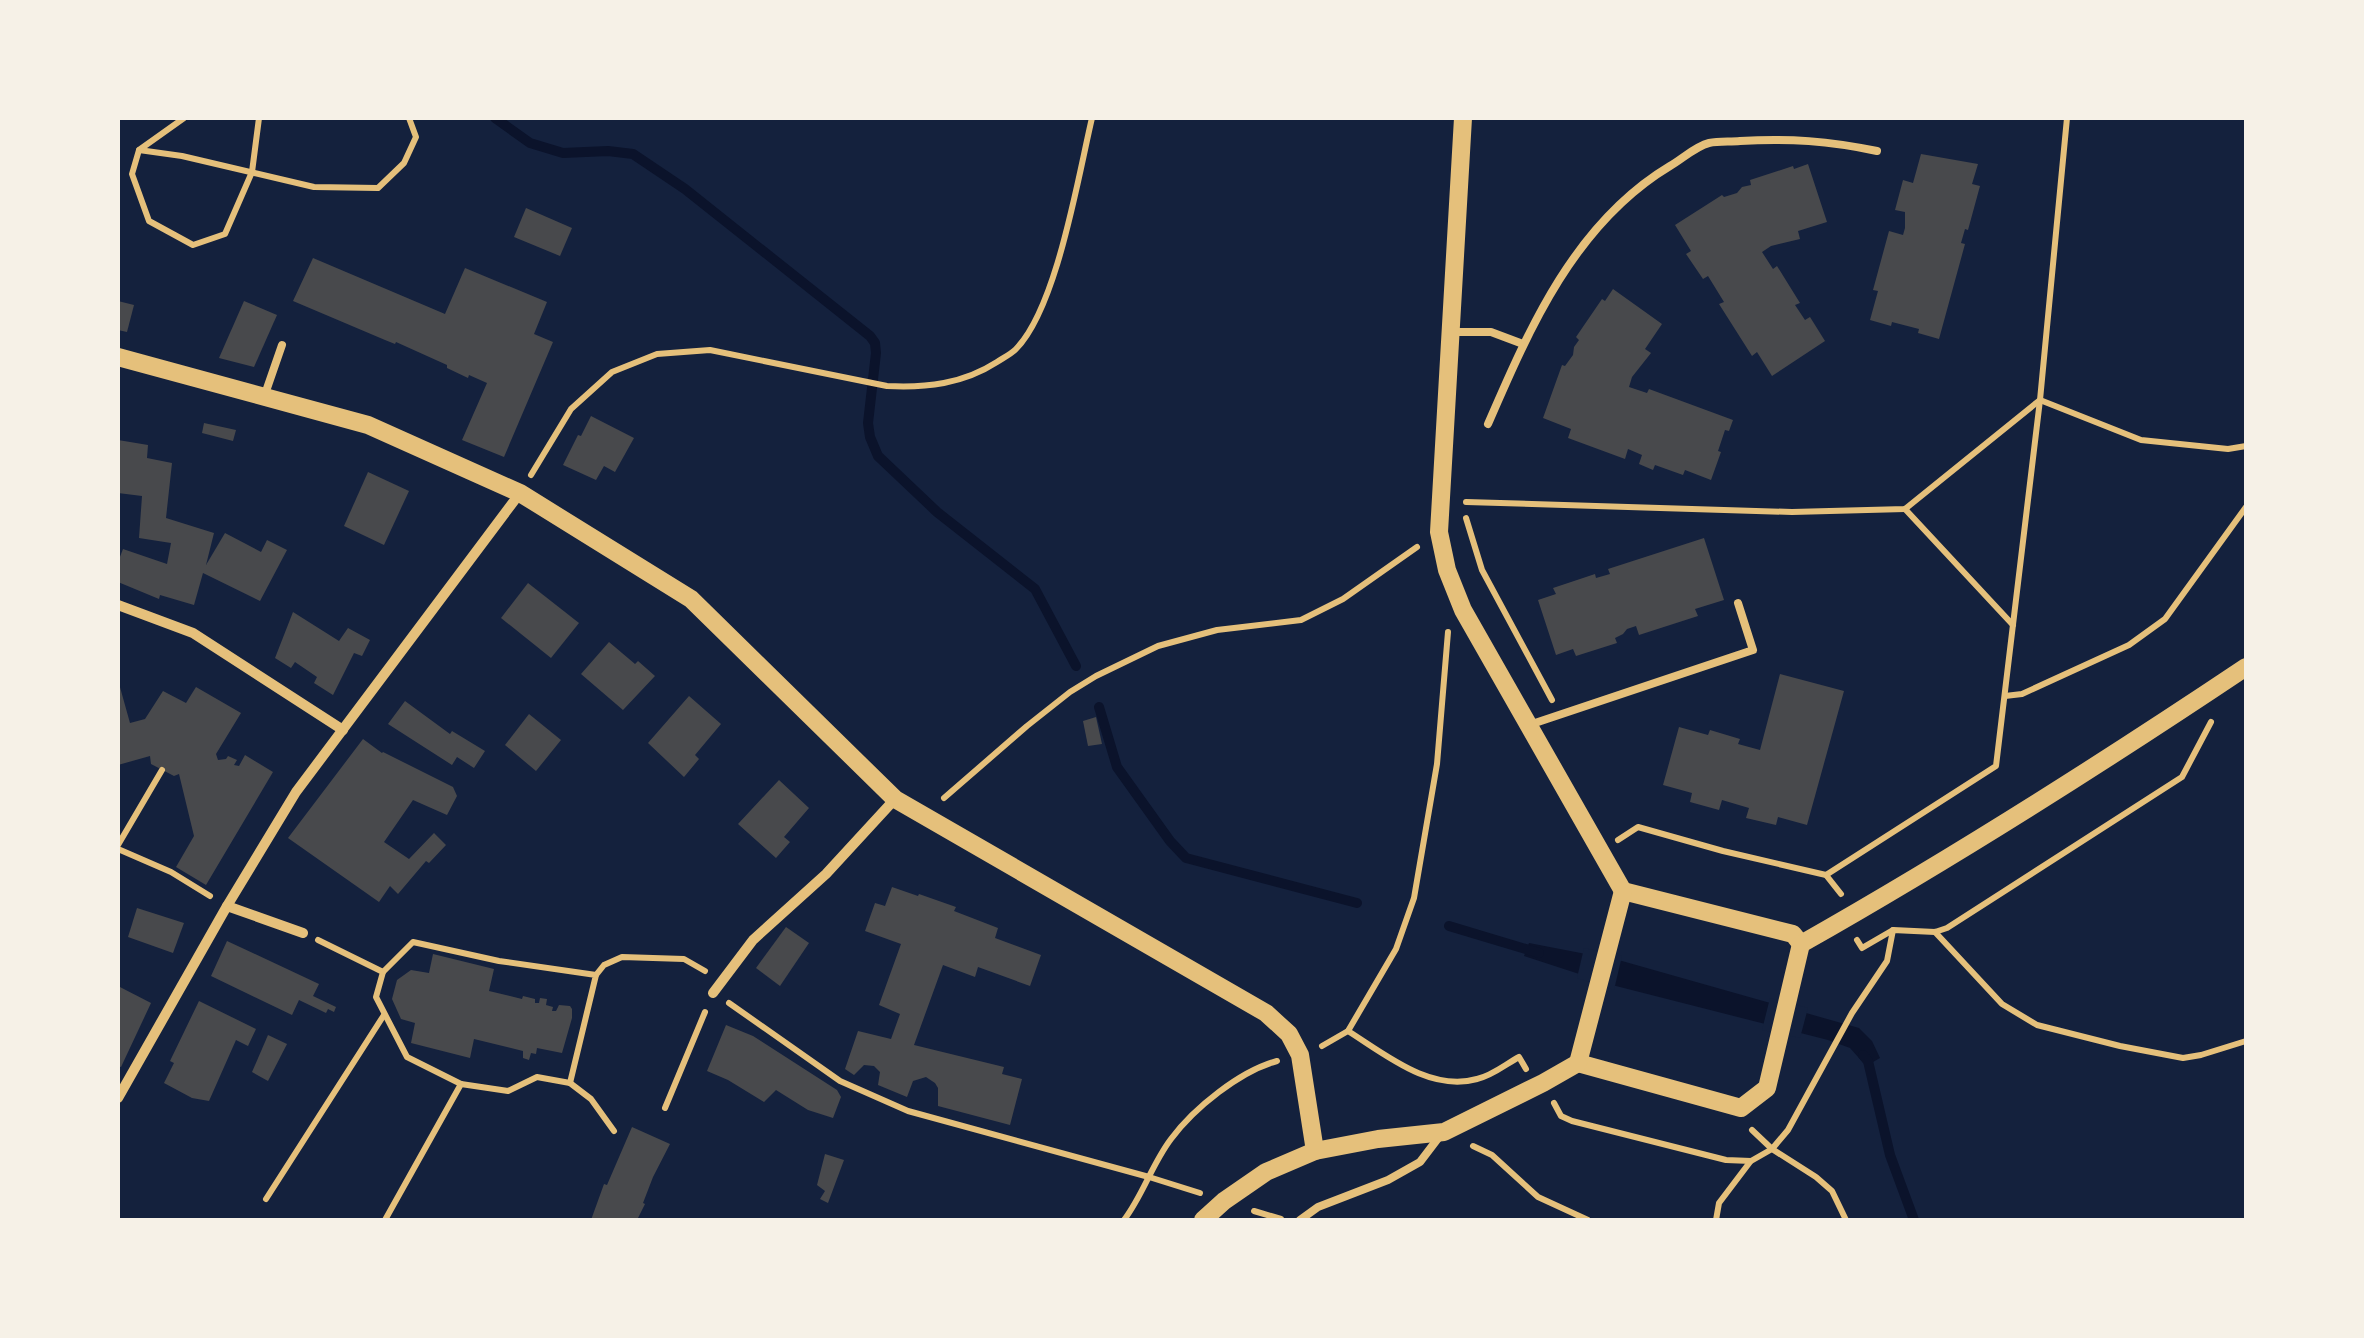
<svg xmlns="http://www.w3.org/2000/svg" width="2364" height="1338" font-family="Helvetica,sans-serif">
<rect width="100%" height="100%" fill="#14213d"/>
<path fill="#0b132b" d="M1529,943L1622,961L1859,1028L1872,1041L1880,1058L1866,1066L1850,1048L1828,1040L1616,986L1524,956Z"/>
<g fill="#14213d">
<path d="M1584,948L1622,956L1614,990L1577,978Z"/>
<path d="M1770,998L1808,1008L1800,1038L1762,1030Z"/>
</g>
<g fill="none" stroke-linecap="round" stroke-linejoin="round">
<g stroke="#0b132b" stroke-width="10">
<path d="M495,118L530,143L563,153L608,151L633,154L685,189L870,336L875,343L876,353L868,423L870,437L878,456L937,512L1035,589L1076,666"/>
<path d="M1099,707L1117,767L1170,841L1186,858L1357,903"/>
<path d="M1449,926L1539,953"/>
<path d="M1863,1055L1868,1061L1890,1155L1914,1220"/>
</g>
</g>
<g fill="#48494c">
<path d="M1921,154L1978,164L1972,184L1980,186L1968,230L1965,229L1961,243L1965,244L1939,339L1918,333L1919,329L1892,322L1891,326L1870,320L1878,291L1873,290L1889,231L1903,235L1905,228V212L1895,210L1903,180L1913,183Z"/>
<path d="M1808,164L1827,222L1798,231L1800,239L1771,246L1762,252L1773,269L1777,266L1800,303L1795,305L1805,320L1810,317L1825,341L1772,376L1757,352L1752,356L1719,304L1724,302L1708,276L1703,279L1686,254L1691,251L1675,225L1722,195L1724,197L1737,193L1742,187L1751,185L1750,180L1793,166L1794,169Z"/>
<path d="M526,208L572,228L560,256L514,237Z"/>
<path d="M313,258L445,314L465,268L547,302L534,334L553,342L504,457L462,440L487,383L469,375L468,378L447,368V365L396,342L395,344L385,340L293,301Z"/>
<path d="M1613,289L1662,324L1645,349L1651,353L1632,377L1629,387L1647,393L1649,389L1733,420L1729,431L1725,430L1718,451L1721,452L1711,480L1685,470L1683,475L1655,465L1653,470L1639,464L1642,455L1628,449L1625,459L1568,438L1571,429L1543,418L1562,365L1565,366L1573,355L1574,347L1579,340L1576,337L1602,299L1605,301Z"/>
<path d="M118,301L134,305L127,332L118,330Z"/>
<path d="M244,301L277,315L254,367L219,358Z"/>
<path d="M591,416L634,438L615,472L604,466L596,480L563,465L578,435L581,436Z"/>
<path d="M204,423L236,430L233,441L202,433Z"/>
<path d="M118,440L148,445L147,458L172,463L166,518L214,533L206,565L225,533L261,552L267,540L287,550L260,601L203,573L194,605L160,595L159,599L118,582V562L123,549L167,564L171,543L139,538L142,496L118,493Z"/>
<path d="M368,472L409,491L384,545L344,526Z"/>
<path d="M1704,538L1724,600L1695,609L1698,616L1639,635L1636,626L1627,629L1623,634L1615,638L1617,643L1576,656L1573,649L1556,655L1538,600L1556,594L1553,588L1595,574L1596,578L1610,574L1608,569Z"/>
<path d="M528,583L579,623L551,658L501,618Z"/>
<path d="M293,612L339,641L348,628L370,640L362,656L354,653L333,695L314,683L317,677L295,662L291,668L275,658Z"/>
<path d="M609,642L635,664L638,661L655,676L623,710L581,674Z"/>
<path d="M1780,674L1844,691L1807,825L1778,817L1776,825L1746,818L1749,808L1722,800L1719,810L1690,802L1692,793L1663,785L1679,727L1708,735L1710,730L1740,739L1738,744L1760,750Z"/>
<path d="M118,680L130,723L145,719L163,691L186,703L196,687L241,713L216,754L218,760L226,759L228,756L237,760L234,765L239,766L245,755L273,772L206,885L176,867L194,836L179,774L174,776L151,764L150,756L118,765Z"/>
<path d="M689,696L721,724L695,755L699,759L684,777L648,743Z"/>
<path d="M405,701L450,734L452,731L485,751L474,768L457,757L452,765L388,724Z"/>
<path d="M529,714L561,740L536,771L505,745Z"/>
<path d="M1096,717L1102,744L1088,746L1083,721Z"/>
<path d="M363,739L382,753L383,752L453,787L457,796L447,815L413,800L384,842L409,859L434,833L446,845L429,863L426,861L398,894L390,886L379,902L288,838Z"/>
<path d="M779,780L809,808L784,837L790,842L776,858L738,824Z"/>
<path d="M892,887L918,896L919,894L956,907L954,911L998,928L995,938L1041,955L1030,986L978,967L975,977L943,965L914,1045L1004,1067L1002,1074L1022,1079L1010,1125L938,1106V1088L935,1083L926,1077L913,1081L907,1097L878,1085L880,1072L874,1066L864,1065L854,1075L845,1069L858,1031L891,1039L900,1014L879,1005L901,944L865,931L875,903L885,906Z"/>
<path d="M137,908L184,923L173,953L128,937Z"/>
<path d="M786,927L809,943L780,986L756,968Z"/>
<path d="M227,941L319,984L313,996L336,1007L334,1012L328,1009L326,1013L299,1000L292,1015L211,976Z"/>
<path d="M433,954L494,969L489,991L522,999L523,996L535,999V1003H539L540,998L547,999L546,1005L553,1007L552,1011H556L559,1005L570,1006L572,1009V1018L562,1053L537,1048L536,1054L531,1053L529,1060L523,1058V1051L474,1039L470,1058L411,1043L415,1023L401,1019L392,999L397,980L411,970L429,973Z"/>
<path d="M118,986L151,1003L121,1067L118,1066Z"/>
<path d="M199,1001L256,1029L248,1046L236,1040L209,1101L192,1098L164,1083L174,1063L170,1061Z"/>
<path d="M726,1025L753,1036L837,1090L841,1097L833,1118L808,1110L776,1090L764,1102L728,1080L707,1071Z"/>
<path d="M268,1035L287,1044L268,1081L252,1072Z"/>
<path d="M632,1127L670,1144L653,1177L643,1203L645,1204L637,1220H591L604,1184L607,1185Z"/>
<path d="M825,1154L844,1160L828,1203L820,1199L825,1191L817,1185Z"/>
</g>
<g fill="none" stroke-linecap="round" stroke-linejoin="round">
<g stroke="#e5c07b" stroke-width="6">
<path d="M184,118L139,150L132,174L149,221L193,245L225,234L252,172L259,118"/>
<path d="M139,150L182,156L314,187L378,188L404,163L416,137L409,118"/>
<path d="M531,475L571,409L612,372L657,354L710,350L887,386C926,388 963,384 997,362C1003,358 1011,354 1016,349C1057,307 1078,177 1092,118"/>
<path d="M1466,502L1792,512L1905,509L2040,400L2141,440L2228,449L2246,446"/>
<path d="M1905,509L2013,625"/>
<path d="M1466,518L1482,570L1552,700"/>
<path d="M2005,696L2022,694L2129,645L2165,619L2246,507"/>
<path d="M944,798L1027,726L1070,692L1096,676L1158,646L1217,630L1301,620L1343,599L1417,547"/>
<path d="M1618,840L1638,827L1723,851L1826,875L1841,894"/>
<path d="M118,845L162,770"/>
<path d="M118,849L171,872L210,896"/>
<path d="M1826,875L1996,766L2040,400L2067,118"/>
<path d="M1935,932L2002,1004L2037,1025L2120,1046L2183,1058L2201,1055L2246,1041"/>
<path d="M318,940L383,972L376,997L407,1057L461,1084L385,1220"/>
<path d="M1857,940L1862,948L1893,930L1935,932L1947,928L2182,777L2211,722"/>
<path d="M383,972L413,942L499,961L596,975L570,1083L537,1077L508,1091L461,1084"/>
<path d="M596,975L604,965L622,957L684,959L705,971"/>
<path d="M729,1003L840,1081L908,1111L1149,1177L1200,1193"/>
<path d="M1348,1031C1386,1055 1430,1092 1477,1079C1492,1076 1506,1064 1519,1057L1526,1069"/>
<path d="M1322,1046L1348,1031L1396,949L1414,898L1437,764L1448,632"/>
<path d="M570,1083L591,1099L614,1131"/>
<path d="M1554,1103L1561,1116L1572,1121L1726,1160L1751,1161L1772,1149L1788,1130L1852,1013L1887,961L1893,930"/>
<path d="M665,1108L705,1012"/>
<path d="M1752,1130L1772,1149L1816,1177L1832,1191L1846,1220"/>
<path d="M1473,1146L1492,1155L1538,1197L1588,1220"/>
<path d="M266,1199L384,1015"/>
<path d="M1254,1211L1281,1219"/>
<path d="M1124,1220C1143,1195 1152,1164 1171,1139C1194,1108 1240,1071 1277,1061"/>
<path d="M1716,1220L1719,1203L1750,1162"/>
</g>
<g stroke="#e5c07b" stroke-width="8">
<path d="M1454,332H1491L1523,344"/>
<path d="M264,397L282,345"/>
<path d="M1488,424C1530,327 1575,223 1670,166C1682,159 1696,146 1709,143C1719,141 1730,142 1740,141C1789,138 1829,141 1877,151"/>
<path d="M1529,725L1753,650L1738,603"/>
<path d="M1300,1220L1318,1207L1388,1180L1420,1162L1439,1137"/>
</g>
<g stroke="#e5c07b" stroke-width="10">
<path d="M118,605L193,633L343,730"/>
<path d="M227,906L303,933"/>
<path d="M713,993L753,940L826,874L895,799"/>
<path d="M118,1098L227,906L296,792L520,493"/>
</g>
<g stroke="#e5c07b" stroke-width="18">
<path d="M1463,118L1439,532L1447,570L1463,610L1623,891"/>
<path d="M118,357L368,425L520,493L691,599L895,799L1266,1013L1289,1034L1300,1055L1315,1151"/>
<path d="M1623,891L1793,934L1801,944"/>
<path d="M1801,944C1953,858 2101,764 2246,667"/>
<path d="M1578,1063L1741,1108L1767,1088L1801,944"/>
<path d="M1578,1063L1623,891"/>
<path d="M1203,1220L1224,1201L1266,1172L1315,1151L1378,1139L1444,1132L1543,1083L1578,1063"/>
</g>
</g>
<rect width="2364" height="1338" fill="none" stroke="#f6f1e7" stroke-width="240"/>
</svg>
